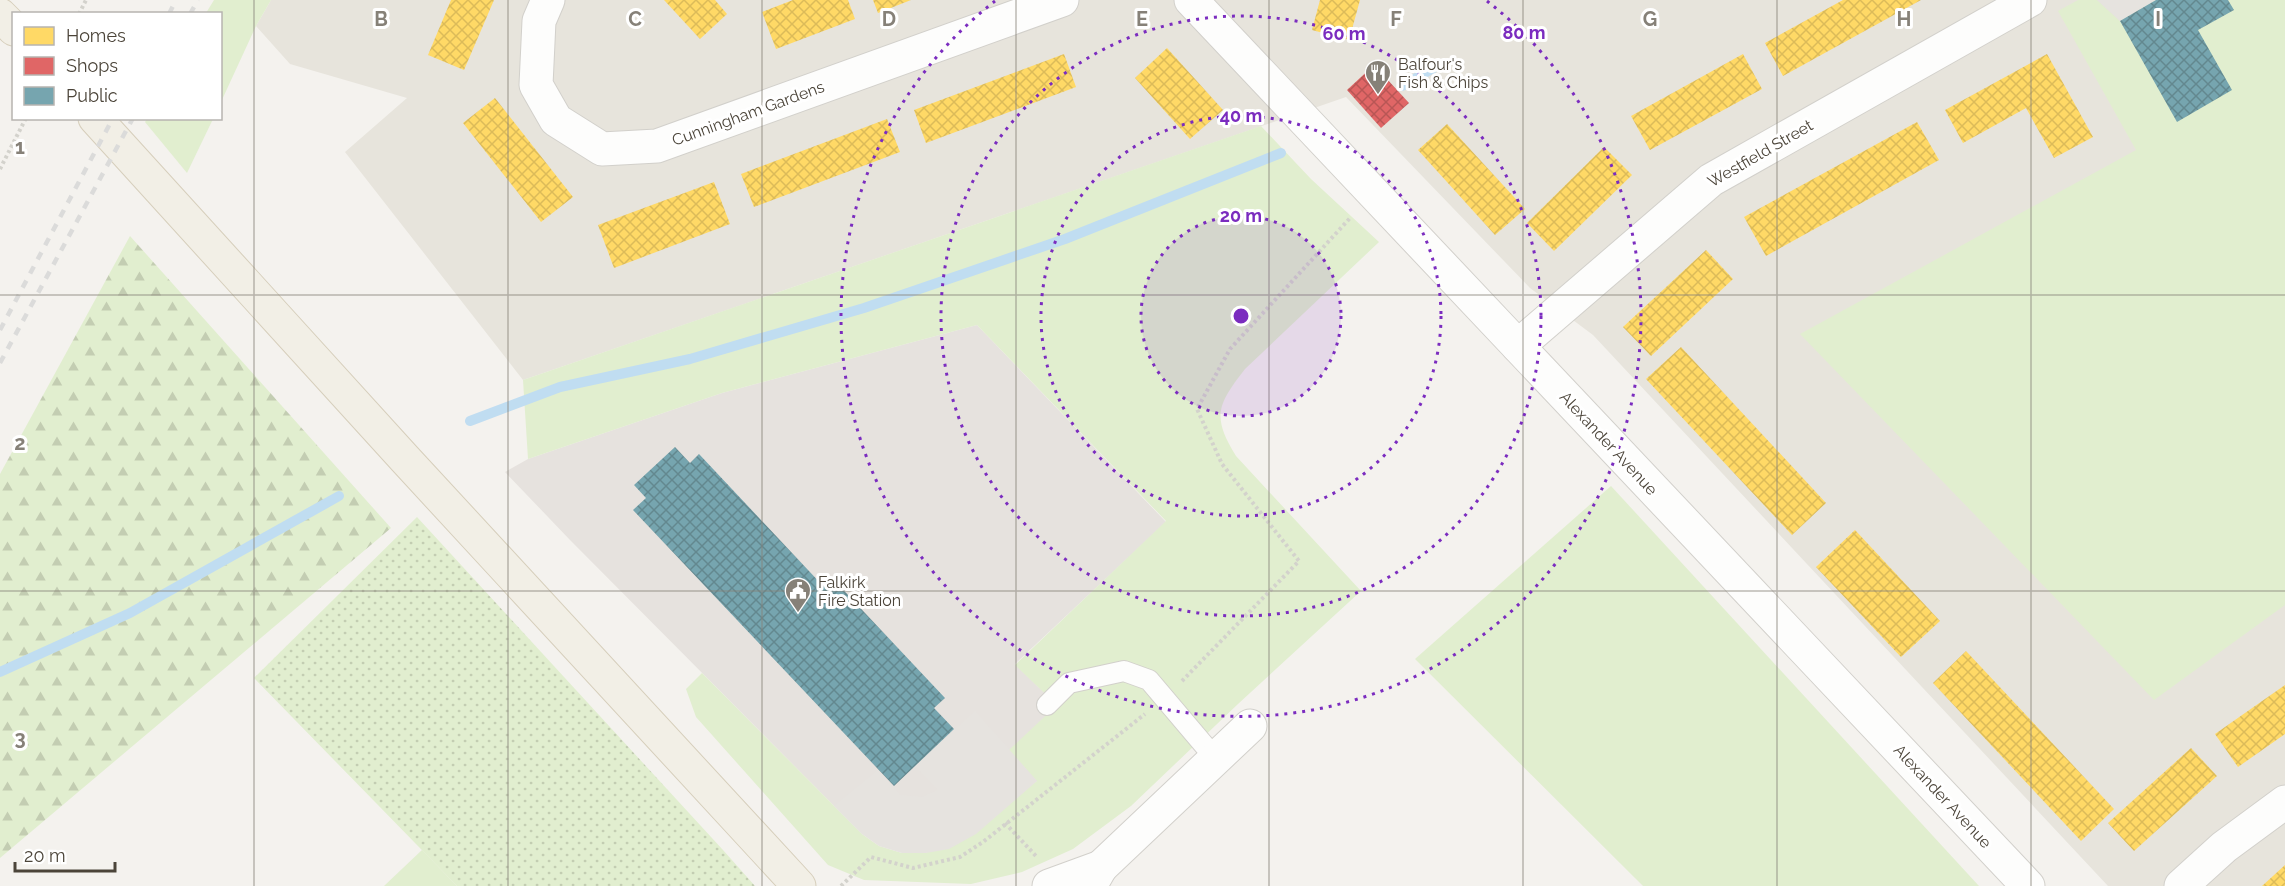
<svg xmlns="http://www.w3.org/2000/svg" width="2285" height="886" font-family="Raleway,sans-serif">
<defs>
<pattern id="forest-firs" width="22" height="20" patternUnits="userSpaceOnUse" patternTransform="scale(1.5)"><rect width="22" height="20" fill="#e1eecf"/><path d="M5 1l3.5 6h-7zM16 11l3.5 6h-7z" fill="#c3cdb2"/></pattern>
<pattern id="garden-dots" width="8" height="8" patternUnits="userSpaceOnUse" patternTransform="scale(1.5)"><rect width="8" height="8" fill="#e1eecf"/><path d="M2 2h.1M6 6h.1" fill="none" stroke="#c3cdb2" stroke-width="1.8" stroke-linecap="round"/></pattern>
<pattern id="homes-cross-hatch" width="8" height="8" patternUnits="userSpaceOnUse" patternTransform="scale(1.5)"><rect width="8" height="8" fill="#ffd966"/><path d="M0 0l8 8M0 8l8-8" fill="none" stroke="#dcbb59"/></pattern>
<pattern id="shops-cross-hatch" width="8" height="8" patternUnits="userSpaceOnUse" patternTransform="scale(1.5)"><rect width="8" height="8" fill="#e06666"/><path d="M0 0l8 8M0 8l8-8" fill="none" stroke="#b85655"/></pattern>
<pattern id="public-cross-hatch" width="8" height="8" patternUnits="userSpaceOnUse" patternTransform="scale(1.5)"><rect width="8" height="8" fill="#76a5af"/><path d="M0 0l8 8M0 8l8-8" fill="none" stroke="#63888f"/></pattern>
</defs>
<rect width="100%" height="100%" fill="#f4f2ee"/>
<path fill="#e7e4dc" d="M271,0H2285V886H2108L1593,335L1530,288L1346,97L523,380L345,152L407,98L290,64L256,26Z"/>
<path fill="#e6e2de" d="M977,325L1166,522L1015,664L1057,705L1037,781L862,834L570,540L505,472L528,459L722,393Z"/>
<g fill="#e1eecf">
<path d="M214,0H271L256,26L221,102L220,14L206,13Z"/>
<path d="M2078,0H2097L2120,21L2156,0H2285V605L2154,700L1800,334L2136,150L2058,11Z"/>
<path d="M147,119H213L187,173L145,122Z"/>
<path d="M1261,126L1311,179L1379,242L1245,369C1218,404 1211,416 1236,456L1361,591L1238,704L1131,806L1073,849L1022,872L971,884L864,880L828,865L696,717L686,689L702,673L862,834L879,846L902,853H926L1037,781L1009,750L1057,705L1015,665L1166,521L977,325L722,393L528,459L523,380Z"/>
<path d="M1611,486L1979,886H1643L1415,659Z"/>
<path d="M422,850L457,886H384Z"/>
</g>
<path fill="url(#forest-firs)" d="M130,236L391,528L0,858V474Z"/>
<path fill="url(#garden-dots)" d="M417,517L723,850L755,886H457L254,678Z"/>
<g fill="#e6e3df">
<path d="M2097,0H2156L2120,21Z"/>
<path d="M975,711L1037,781L976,834L949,849L926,853H902L879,846L862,834L834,806L878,770L900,795L922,797L938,790L915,766Z"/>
</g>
<g fill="url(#homes-cross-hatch)">
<path d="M451,0H494L464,70L428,55Z"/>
<path d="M664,0H715L727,14L700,39Z"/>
<path d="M793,0H848L855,19L776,49L762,12Z"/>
<path d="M873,0H911L878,13Z"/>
<path d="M1320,0H1360L1349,40L1312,30Z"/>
<path d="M1843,0H1921L1783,76L1765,43Z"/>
<path d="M1167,48L1223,110L1190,139L1135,78Z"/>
<path d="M1064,54L1076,87L926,143L914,110Z"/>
<path d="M1743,54L1762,89L1650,150L1631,116Z"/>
<path d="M2047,54L2093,137L2054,158L2026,108L1963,143L1945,110Z"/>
<path d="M495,98L573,197L541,222L463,123Z"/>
<path d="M887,119L900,152L754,207L741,174Z"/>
<path d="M1917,122L1939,160L1766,256L1744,217Z"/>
<path d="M1447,124L1525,209L1495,235L1418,150Z"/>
<path d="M1604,147L1632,175L1554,251L1527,223Z"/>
<path d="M714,182L730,224L614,268L598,225Z"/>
<path d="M1706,250L1733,279L1651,356L1623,327Z"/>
<path d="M1681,347L1826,503L1792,535L1646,379Z"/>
<path d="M1855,530L1940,621L1901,657L1816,567Z"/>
<path d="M1966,651L2114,809L2081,841L1933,683Z"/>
<path d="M2285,685V734L2238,767L2215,734Z"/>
<path d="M2191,748L2217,776L2134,851L2108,823Z"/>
<path d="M2285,865V886H2262Z"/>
</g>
<path fill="url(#shops-cross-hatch)" d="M1374,65L1409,103L1381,128L1347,90Z"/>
<g fill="url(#public-cross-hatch)">
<path d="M2156,0H2228L2234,10L2198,30L2232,90L2177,122L2120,21Z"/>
<path d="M675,447L690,463L699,454L824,587L833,579L945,698L934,708L954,729L894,786L633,510L646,498L634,485Z"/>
</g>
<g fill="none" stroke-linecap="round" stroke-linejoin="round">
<g stroke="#c0ddf1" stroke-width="10">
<path d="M1402,86L1437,66"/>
<path d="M470,421L560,387L690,359L864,308L1065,239L1281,153"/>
<path d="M0,672L130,613L339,496"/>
</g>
<defs>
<path id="service" d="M1047,705L1069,683L1124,671L1149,680L1215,758"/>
<g id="minor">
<path d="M548,0L539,21L536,85L556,120L602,149L657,146L1062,0"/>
<path d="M1191,0L2028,886"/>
<path d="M1518,346L1711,180L2030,0"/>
<path d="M1101,867L1250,726"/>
<path d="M1049,886L1101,867L1090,886"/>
<path d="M2181,886L2224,847L2285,802"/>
</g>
<g id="primary">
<path d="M0,15L14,29"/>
<path d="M95,118L405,459L799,886"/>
</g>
</defs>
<use href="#service" stroke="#d2d0cb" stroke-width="22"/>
<use href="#minor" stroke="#d2d0cb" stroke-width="35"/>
<use href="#primary" stroke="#d6cebb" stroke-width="35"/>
<g stroke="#d3d2cc" stroke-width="4" stroke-dasharray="3 3" stroke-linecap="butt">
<path d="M79,14L86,0"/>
<path d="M0,169L26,118"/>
<path d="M1182,681L1299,561L1222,464L1197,409L1230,349L1351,217"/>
<path d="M1005,823L1036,856"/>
<path d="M841,886L871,857L913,868L960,857L983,842L1145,714"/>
</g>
<use href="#service" stroke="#fdfdfc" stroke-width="20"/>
<use href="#minor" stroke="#fdfdfc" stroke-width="33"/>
<use href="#primary" stroke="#f2efe6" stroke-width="33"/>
<g stroke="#dbdbda" stroke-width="4.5" stroke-dasharray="8 8" stroke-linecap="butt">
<path d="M169,14L176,0"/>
<path d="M190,14L198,0"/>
<path d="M0,330L113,118"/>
<path d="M0,363L133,118"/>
</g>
</g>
<path fill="none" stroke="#868178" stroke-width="1.5" stroke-opacity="0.55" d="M254,0V886M508,0V886M762,0V886M1016,0V886M1269,0V886M1523,0V886M1777,0V886M2031,0V886M0,295H2285M0,591H2285"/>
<circle cx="1241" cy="316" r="100" fill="#7b2cbf" fill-opacity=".12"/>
<g fill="none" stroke="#7b2cbf" stroke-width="3" stroke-dasharray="3 6">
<circle cx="1241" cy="316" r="100"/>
<circle cx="1241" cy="316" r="200"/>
<circle cx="1241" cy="316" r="300"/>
<path d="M1487 1A400 400 0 1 1 995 1"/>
</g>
<defs>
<symbol id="restaurant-pin" viewBox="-11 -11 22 30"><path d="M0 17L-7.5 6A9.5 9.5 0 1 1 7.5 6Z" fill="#868178" stroke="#fff"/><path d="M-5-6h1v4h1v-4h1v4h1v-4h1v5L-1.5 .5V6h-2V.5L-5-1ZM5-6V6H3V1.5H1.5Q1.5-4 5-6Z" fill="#fff"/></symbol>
<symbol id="civic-pin" viewBox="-11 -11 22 30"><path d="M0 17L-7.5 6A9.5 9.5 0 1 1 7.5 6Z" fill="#868178" stroke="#fff"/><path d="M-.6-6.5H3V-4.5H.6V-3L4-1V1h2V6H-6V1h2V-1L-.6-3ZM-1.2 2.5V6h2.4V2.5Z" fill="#fff"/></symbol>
</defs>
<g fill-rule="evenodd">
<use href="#restaurant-pin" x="1363" y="58" width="30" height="40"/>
<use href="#civic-pin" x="783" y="576" width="30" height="40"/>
</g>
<g text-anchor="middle" stroke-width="6" stroke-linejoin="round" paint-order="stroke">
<g font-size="16" fill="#4b4439" stroke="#fff" text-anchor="start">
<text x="1398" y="70">Balfour's<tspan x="1398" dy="18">Fish &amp; Chips</tspan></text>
<text x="818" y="588">Falkirk<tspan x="818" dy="18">Fire Station</tspan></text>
</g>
<g font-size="16" fill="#4b4439" stroke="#fff">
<text transform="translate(748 113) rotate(-20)" y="6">Cunningham Gardens</text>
<text transform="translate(1760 153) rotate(-30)" y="6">Westfield Street</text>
<text transform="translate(1609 443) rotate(47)" y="6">Alexander Avenue</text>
<text transform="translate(1943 796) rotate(47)" y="6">Alexander Avenue</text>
</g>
</g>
<g font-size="20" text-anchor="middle" font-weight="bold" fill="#868178" stroke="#fff" stroke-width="6" stroke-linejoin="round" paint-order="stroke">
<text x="381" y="26">B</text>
<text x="635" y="26">C</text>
<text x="889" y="26">D</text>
<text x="1142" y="26">E</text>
<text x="1396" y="26">F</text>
<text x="1650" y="26">G</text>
<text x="1904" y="26">H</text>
<text x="2158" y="26">I</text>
<text x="20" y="154">1</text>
<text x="20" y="450">2</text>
<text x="20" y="745">3</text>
</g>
<circle cx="1241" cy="316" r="9" fill="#7b2cbf" stroke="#fff" stroke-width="3"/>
<g font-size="18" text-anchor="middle" font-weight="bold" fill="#7b2cbf" stroke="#fff" stroke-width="6" stroke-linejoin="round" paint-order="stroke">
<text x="1524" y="39">80 m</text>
<text x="1344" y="40">60 m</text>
<text x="1241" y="122">40 m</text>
<text x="1241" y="222">20 m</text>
</g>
<rect x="12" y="12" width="210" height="108" fill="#ffffff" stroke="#b7b4b0" stroke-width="1.5"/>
<rect x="24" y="27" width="30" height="18" fill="#ffd966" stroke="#b7b4b0" stroke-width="1.5"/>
<text x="66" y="42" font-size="18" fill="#4b4439">Homes</text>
<rect x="24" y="57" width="30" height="18" fill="#e06666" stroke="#b7b4b0" stroke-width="1.5"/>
<text x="66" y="72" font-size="18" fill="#4b4439">Shops</text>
<rect x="24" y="87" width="30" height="18" fill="#76a5af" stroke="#b7b4b0" stroke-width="1.5"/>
<text x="66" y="102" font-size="18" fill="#4b4439">Public</text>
<path d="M15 862v9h100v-9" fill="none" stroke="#4b4439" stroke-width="3"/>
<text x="24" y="862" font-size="18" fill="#4b4439" stroke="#ffffff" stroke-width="4.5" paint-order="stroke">20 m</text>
</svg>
